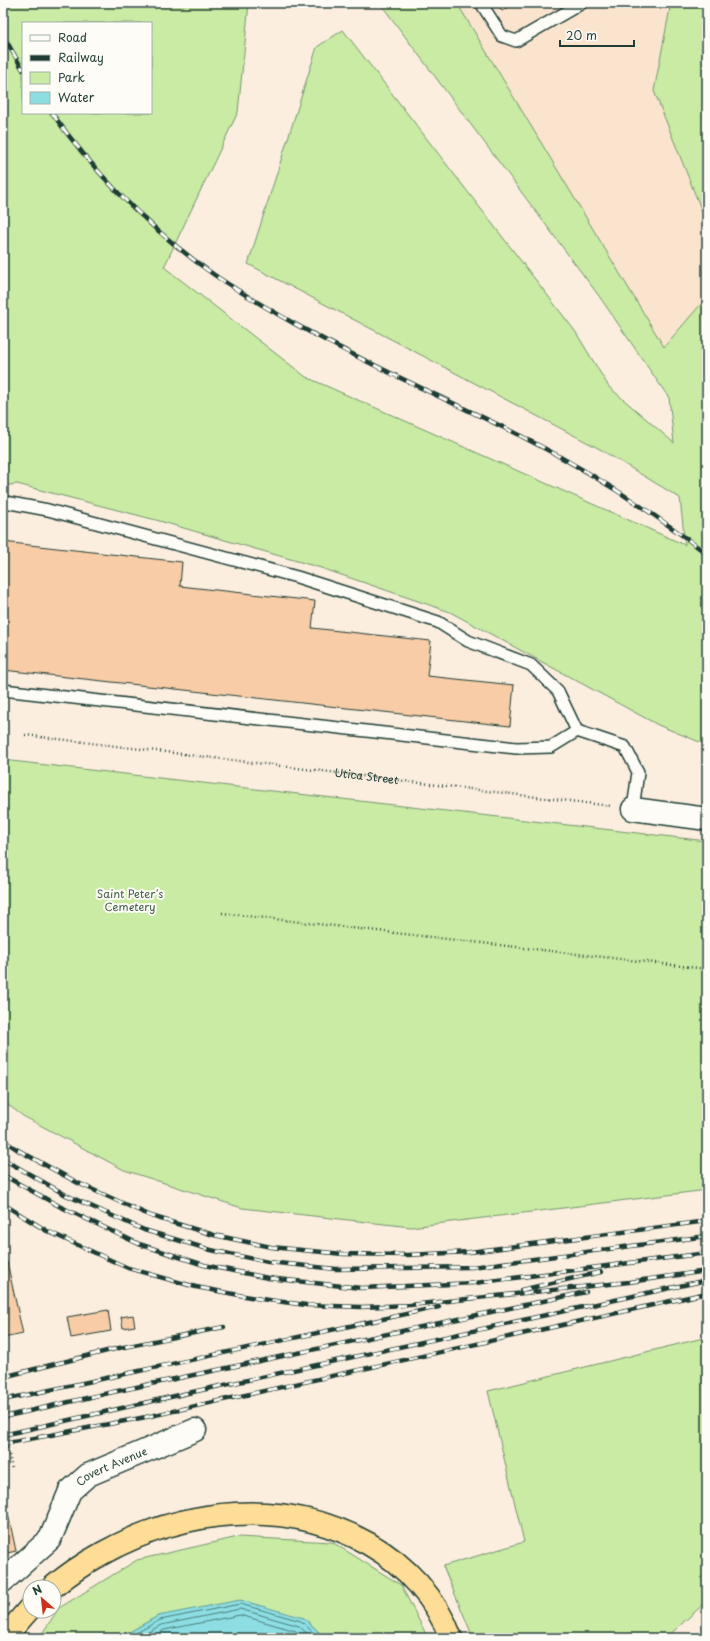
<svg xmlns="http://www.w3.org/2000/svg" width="710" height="1641" font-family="'Playpen Sans',sans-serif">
<rect width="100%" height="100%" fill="#fbeedf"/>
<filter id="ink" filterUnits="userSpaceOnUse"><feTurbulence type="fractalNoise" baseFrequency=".025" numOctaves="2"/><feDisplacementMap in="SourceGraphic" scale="8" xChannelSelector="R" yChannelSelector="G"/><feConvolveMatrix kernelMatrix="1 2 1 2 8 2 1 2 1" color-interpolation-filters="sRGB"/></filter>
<g filter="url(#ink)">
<path fill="#fae4ce" d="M457,3H671L654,91L707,224V297L664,347Z"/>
<g fill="#c9eba4" stroke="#74946c" fill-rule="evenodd">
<path d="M3,3H249L238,112L164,267L306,377L685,545L680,498L598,448L248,264L317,47L343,30L575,331L609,387L674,443L669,398L599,296L380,3H457L664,347L707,297V745L658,725L450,612L321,568L156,520L17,484L3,486ZM23,23H151V113H23Z"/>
<path d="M671,3H707V224L654,91Z"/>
<path d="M3,760L707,841V1190L411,1227L242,1208L124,1170L23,1116L3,1101Z"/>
<path d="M707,1337V1601L666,1638H471L470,1630L443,1566L524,1542L488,1391Z"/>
<path d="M238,1537L332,1542L401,1585L428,1638H325L304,1618L158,1616L119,1638H39L59,1608L137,1560Z"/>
</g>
<path fill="#8cdee2" stroke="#609e9c" d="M240,1600L304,1618L325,1638H119L158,1616Z"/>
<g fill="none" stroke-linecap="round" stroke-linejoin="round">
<g stroke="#4b7d7a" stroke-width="1">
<path d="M127,1638L160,1620L240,1604L301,1621L319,1638"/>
<path d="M137,1638L161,1625L240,1609L299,1626L312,1638"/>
<path d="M150,1638L164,1630L240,1615L296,1631L303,1638"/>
</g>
</g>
<g fill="#f7cca6" stroke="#1f3d34">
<path d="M497,3H514L502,11Z"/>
<path d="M3,542L182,562L180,586L315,601L312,628L431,641L427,676L514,685L510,726L3,670Z"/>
<path d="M7,1262L23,1334L3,1338V1263Z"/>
<path d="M108,1310L111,1331L71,1338L67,1317Z"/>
<path d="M133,1315L135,1326L123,1328L121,1317Z"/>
<path d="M3,1504H6L16,1551L3,1554Z"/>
</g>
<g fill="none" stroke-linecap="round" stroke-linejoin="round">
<defs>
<g id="service">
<path d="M481,3L502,36L516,41L582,3"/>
<path d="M3,503L5,502L48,510L297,577L438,622L468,641L531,665L558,691L577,731L625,747L638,772L633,809"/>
<path d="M3,690L516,748L551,747L577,731"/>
</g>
<g id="minor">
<path d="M633,809L707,819"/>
<path id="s2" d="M3,1581L50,1539L70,1491L88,1475L195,1430"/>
</g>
<g id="motorway">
<path d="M53,1587C68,1574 85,1563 103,1553C185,1508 285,1497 369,1544C406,1565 436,1598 451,1638"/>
<path d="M4,1638L30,1608"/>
</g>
</defs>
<use href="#service" stroke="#1f3d34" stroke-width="14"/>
<use href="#minor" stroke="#1f3d34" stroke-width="25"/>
<use href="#motorway" stroke="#1f3d34" stroke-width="25"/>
<g stroke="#1f3d34" stroke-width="2.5" stroke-dasharray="1 3" stroke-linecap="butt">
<path id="s1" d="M25,735L611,806"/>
<path d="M222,913L707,969"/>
<path d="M3,1428L12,1469"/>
</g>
<use href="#service" stroke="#fdfcf7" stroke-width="11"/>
<use href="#minor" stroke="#fdfcf7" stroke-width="22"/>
<use href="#motorway" stroke="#fedd96" stroke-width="22"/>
<defs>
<g id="rail">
<path d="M3,35L23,70"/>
<path d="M52,113C96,175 151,230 213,274C239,292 267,308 295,324C369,365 446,399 521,436C586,469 649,509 707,554"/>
<path d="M3,1140L18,1150L78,1183L151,1216L214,1235L271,1247L343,1254L407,1255L470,1252L707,1221"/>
<path d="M3,1159L66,1195L144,1230L211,1250L268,1262L336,1269L472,1267L707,1236"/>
<path d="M3,1175L59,1206L139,1244L204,1265L268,1278L361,1288L475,1283L707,1253"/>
<path d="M3,1204L47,1231L128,1268L196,1287L261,1299L306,1305L361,1307L410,1305L629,1282L707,1271"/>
<path d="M521,1290L601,1272"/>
<path d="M3,1377L119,1348L224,1327"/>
<path d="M3,1400L439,1307"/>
<path d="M3,1417L113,1392L586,1292"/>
<path d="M3,1435L188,1393L707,1280"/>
<path d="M3,1444L146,1417L707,1293"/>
</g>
</defs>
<use href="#rail" stroke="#1f3d34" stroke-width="4.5"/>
<use href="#rail" stroke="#fdfcf7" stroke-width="3" stroke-dasharray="9" stroke-linecap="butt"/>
</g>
</g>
<g text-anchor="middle" stroke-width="4" stroke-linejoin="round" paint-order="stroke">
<g font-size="11" fill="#1f3d34" stroke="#fdfcf7">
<text dy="4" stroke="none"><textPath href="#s1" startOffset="344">Utica Street</textPath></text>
<text dy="4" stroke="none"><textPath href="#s2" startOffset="164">Covert Avenue</textPath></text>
</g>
<g font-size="11" fill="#41604a" stroke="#fdfcf7">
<text x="130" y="898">Saint Peter's<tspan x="130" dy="13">Cemetery</tspan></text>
</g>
</g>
<rect width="710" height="1641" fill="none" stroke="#fdfcf7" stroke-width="16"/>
<rect x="8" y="8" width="694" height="1625" fill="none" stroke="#1f3d34" stroke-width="1.5" filter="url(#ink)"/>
<rect x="22" y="22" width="130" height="92" fill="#fdfcf7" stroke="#a4b0a9"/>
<rect x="30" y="35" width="20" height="6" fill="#fdfcf7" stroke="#a4b0a9"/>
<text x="58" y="42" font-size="12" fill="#1f3d34">Road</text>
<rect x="30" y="55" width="20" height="6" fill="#1f3d34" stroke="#a4b0a9"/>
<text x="58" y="62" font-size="12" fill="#1f3d34">Railway</text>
<rect x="30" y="72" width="20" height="12" fill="#c9eba4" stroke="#a4b0a9"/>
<text x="58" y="82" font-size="12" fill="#1f3d34">Park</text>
<rect x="30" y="92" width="20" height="12" fill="#8cdee2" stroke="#a4b0a9"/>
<text x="58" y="102" font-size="12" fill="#1f3d34">Water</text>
<g transform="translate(42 1599) rotate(332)"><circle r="19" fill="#fdfcf7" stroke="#a4b0a9"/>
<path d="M0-3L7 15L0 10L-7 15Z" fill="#c8321e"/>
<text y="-6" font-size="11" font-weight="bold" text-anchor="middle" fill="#1f3d34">N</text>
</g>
<path d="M560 40v6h74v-6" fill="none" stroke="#1f3d34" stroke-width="2"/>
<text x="566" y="40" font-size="12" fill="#1f3d34" stroke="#fdfcf7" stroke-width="3" paint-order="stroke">20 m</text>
</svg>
